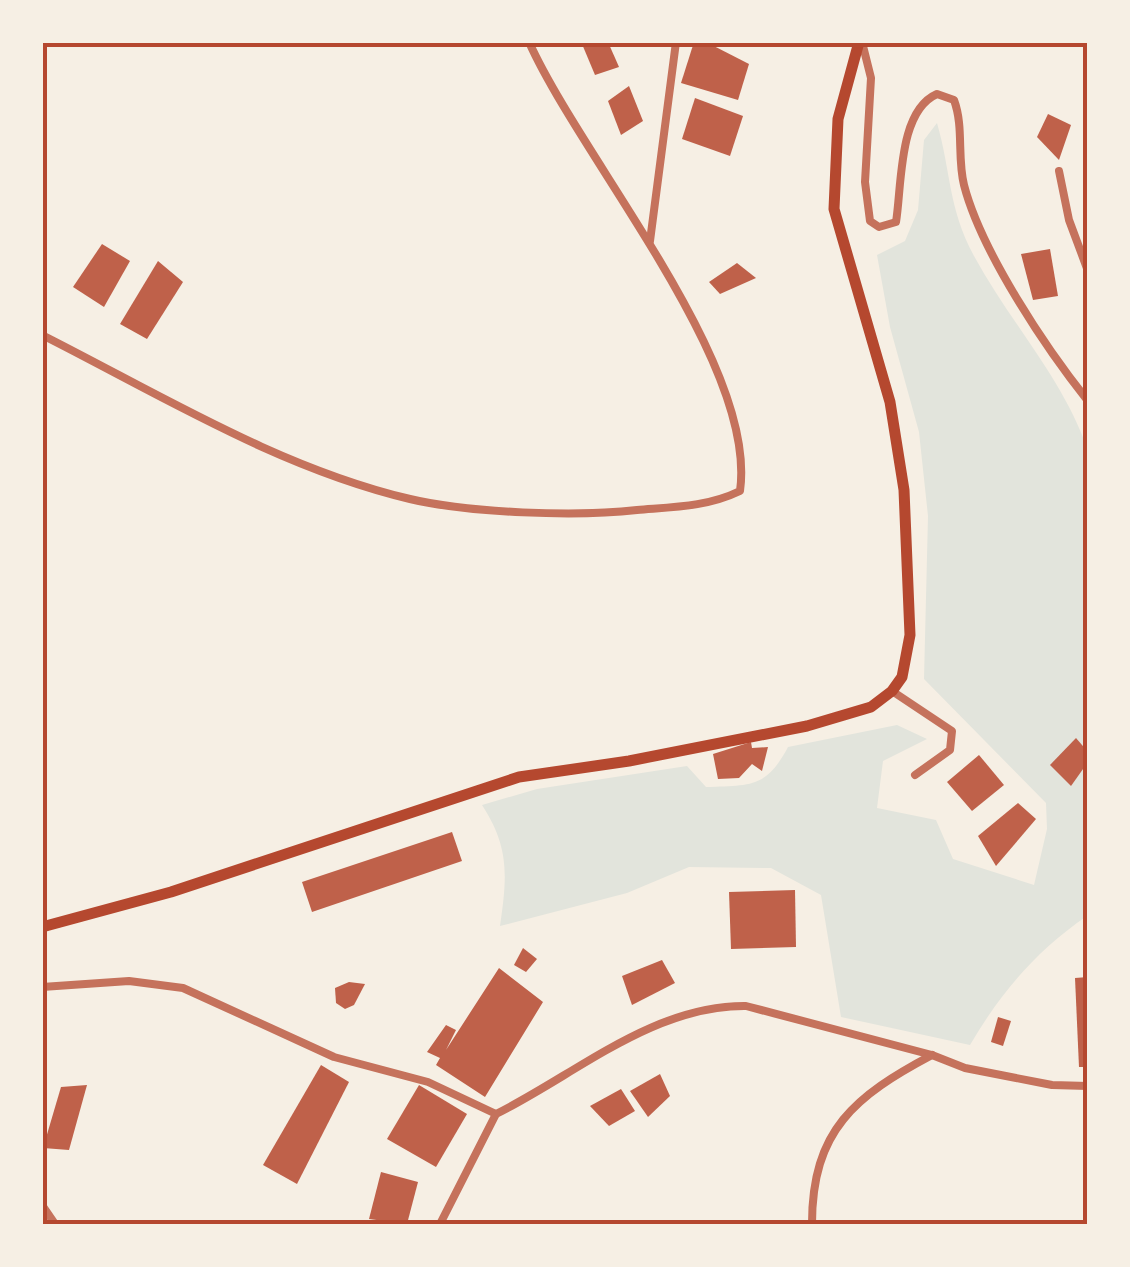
<svg xmlns="http://www.w3.org/2000/svg" width="1130" height="1267" font-family="Poppins,sans-serif">
<rect width="100%" height="100%" fill="#f6efe4"/>
<path fill="#e2e4dc" d="M937,123C951,171 948,208 974,256C1009,321 1062,377 1087,448V916C1037,950 1001,992 970,1045L841,1017L821,895L771,868L689,867L627,893L500,926C507,877 510,848 482,805L537,789L687,766L706,787C749,785 766,789 788,747L897,725L927,739L883,761L877,808L936,820L953,859L1034,885L1047,829L1046,803L924,679L928,516L919,432L890,327L877,255L905,241L918,210L924,140Z"/>
<g fill="#bf614a">
<path d="M589,42H608L619,67L595,75L582,44Z"/>
<path d="M694,42H706L749,64L738,100L681,83Z"/>
<path d="M629,86L643,121L621,135L608,101Z"/>
<path d="M695,98L743,116L730,156L682,139Z"/>
<path d="M1048,114L1071,125L1059,160L1037,137Z"/>
<path d="M102,244L130,261L104,307L73,287Z"/>
<path d="M1050,249L1058,296L1033,300L1021,254Z"/>
<path d="M158,261L183,282L147,339L120,324Z"/>
<path d="M737,263L756,278L720,294L709,282Z"/>
<path d="M1076,738L1088,752V762L1071,786L1050,765Z"/>
<path d="M751,742L752,748L768,747L762,771L752,764L739,778L718,779L713,754Z"/>
<path d="M979,755L1004,785L972,811L947,782Z"/>
<path d="M1018,803L1036,819L996,866L978,836Z"/>
<path d="M452,832L462,861L312,912L302,882Z"/>
<path d="M795,890L796,947L731,949L729,892Z"/>
<path d="M523,948L537,959L526,972L514,965Z"/>
<path d="M662,960L675,983L632,1005L622,976Z"/>
<path d="M499,968L543,1002L485,1097L436,1065L440,1058L427,1052L446,1025L456,1030L446,1050Z"/>
<path d="M1088,977V1067H1079L1075,978Z"/>
<path d="M349,982L365,984L354,1005L345,1009L336,1003L335,988Z"/>
<path d="M998,1017L1011,1021L1003,1046L991,1042Z"/>
<path d="M321,1065L349,1082L297,1184L263,1165Z"/>
<path d="M660,1074L670,1096L648,1117L630,1091Z"/>
<path d="M87,1085L69,1150L43,1148L61,1087Z"/>
<path d="M419,1085L467,1114L436,1167L387,1139Z"/>
<path d="M621,1089L635,1111L609,1126L590,1106Z"/>
<path d="M381,1172L418,1182L407,1224L369,1219Z"/>
</g>
<g fill="none" stroke-linecap="round" stroke-linejoin="round">
<g stroke="#c5725c" stroke-width="8">
<path d="M862,42L871,78L865,182L870,221L879,227L896,222C902,186 898,111 937,94L954,100C964,127 957,157 964,185C981,251 1045,347 1088,401"/>
<path d="M1059,171L1069,220L1088,271"/>
<path d="M650,241L676,42"/>
<path d="M42,335C161,395 279,468 410,499C469,513 576,517 637,510C673,507 707,507 740,491C758,364 582,160 529,42"/>
<path d="M892,691L952,731L950,750L915,775"/>
<path d="M42,987L129,981L183,988L334,1057L428,1082L496,1114C575,1075 653,1005 746,1006L932,1055L965,1068L1052,1085L1088,1086"/>
<path d="M42,1205L55,1224"/>
<path d="M440,1224L496,1114"/>
<path d="M812,1224C812,1130 855,1096 932,1055"/>
</g>
<path stroke="#b5482f" stroke-width="11" d="M42,927L171,892L519,777L629,761L807,726L871,707L892,691L902,677L910,635L904,490L890,402L834,209L838,119L859,42"/>
</g>
<rect width="1130" height="1267" fill="none" stroke="#f6efe4" stroke-width="90"/>
<rect x="45" y="45" width="1040" height="1177" fill="none" stroke="#b5482f" stroke-width="4"/>
</svg>
